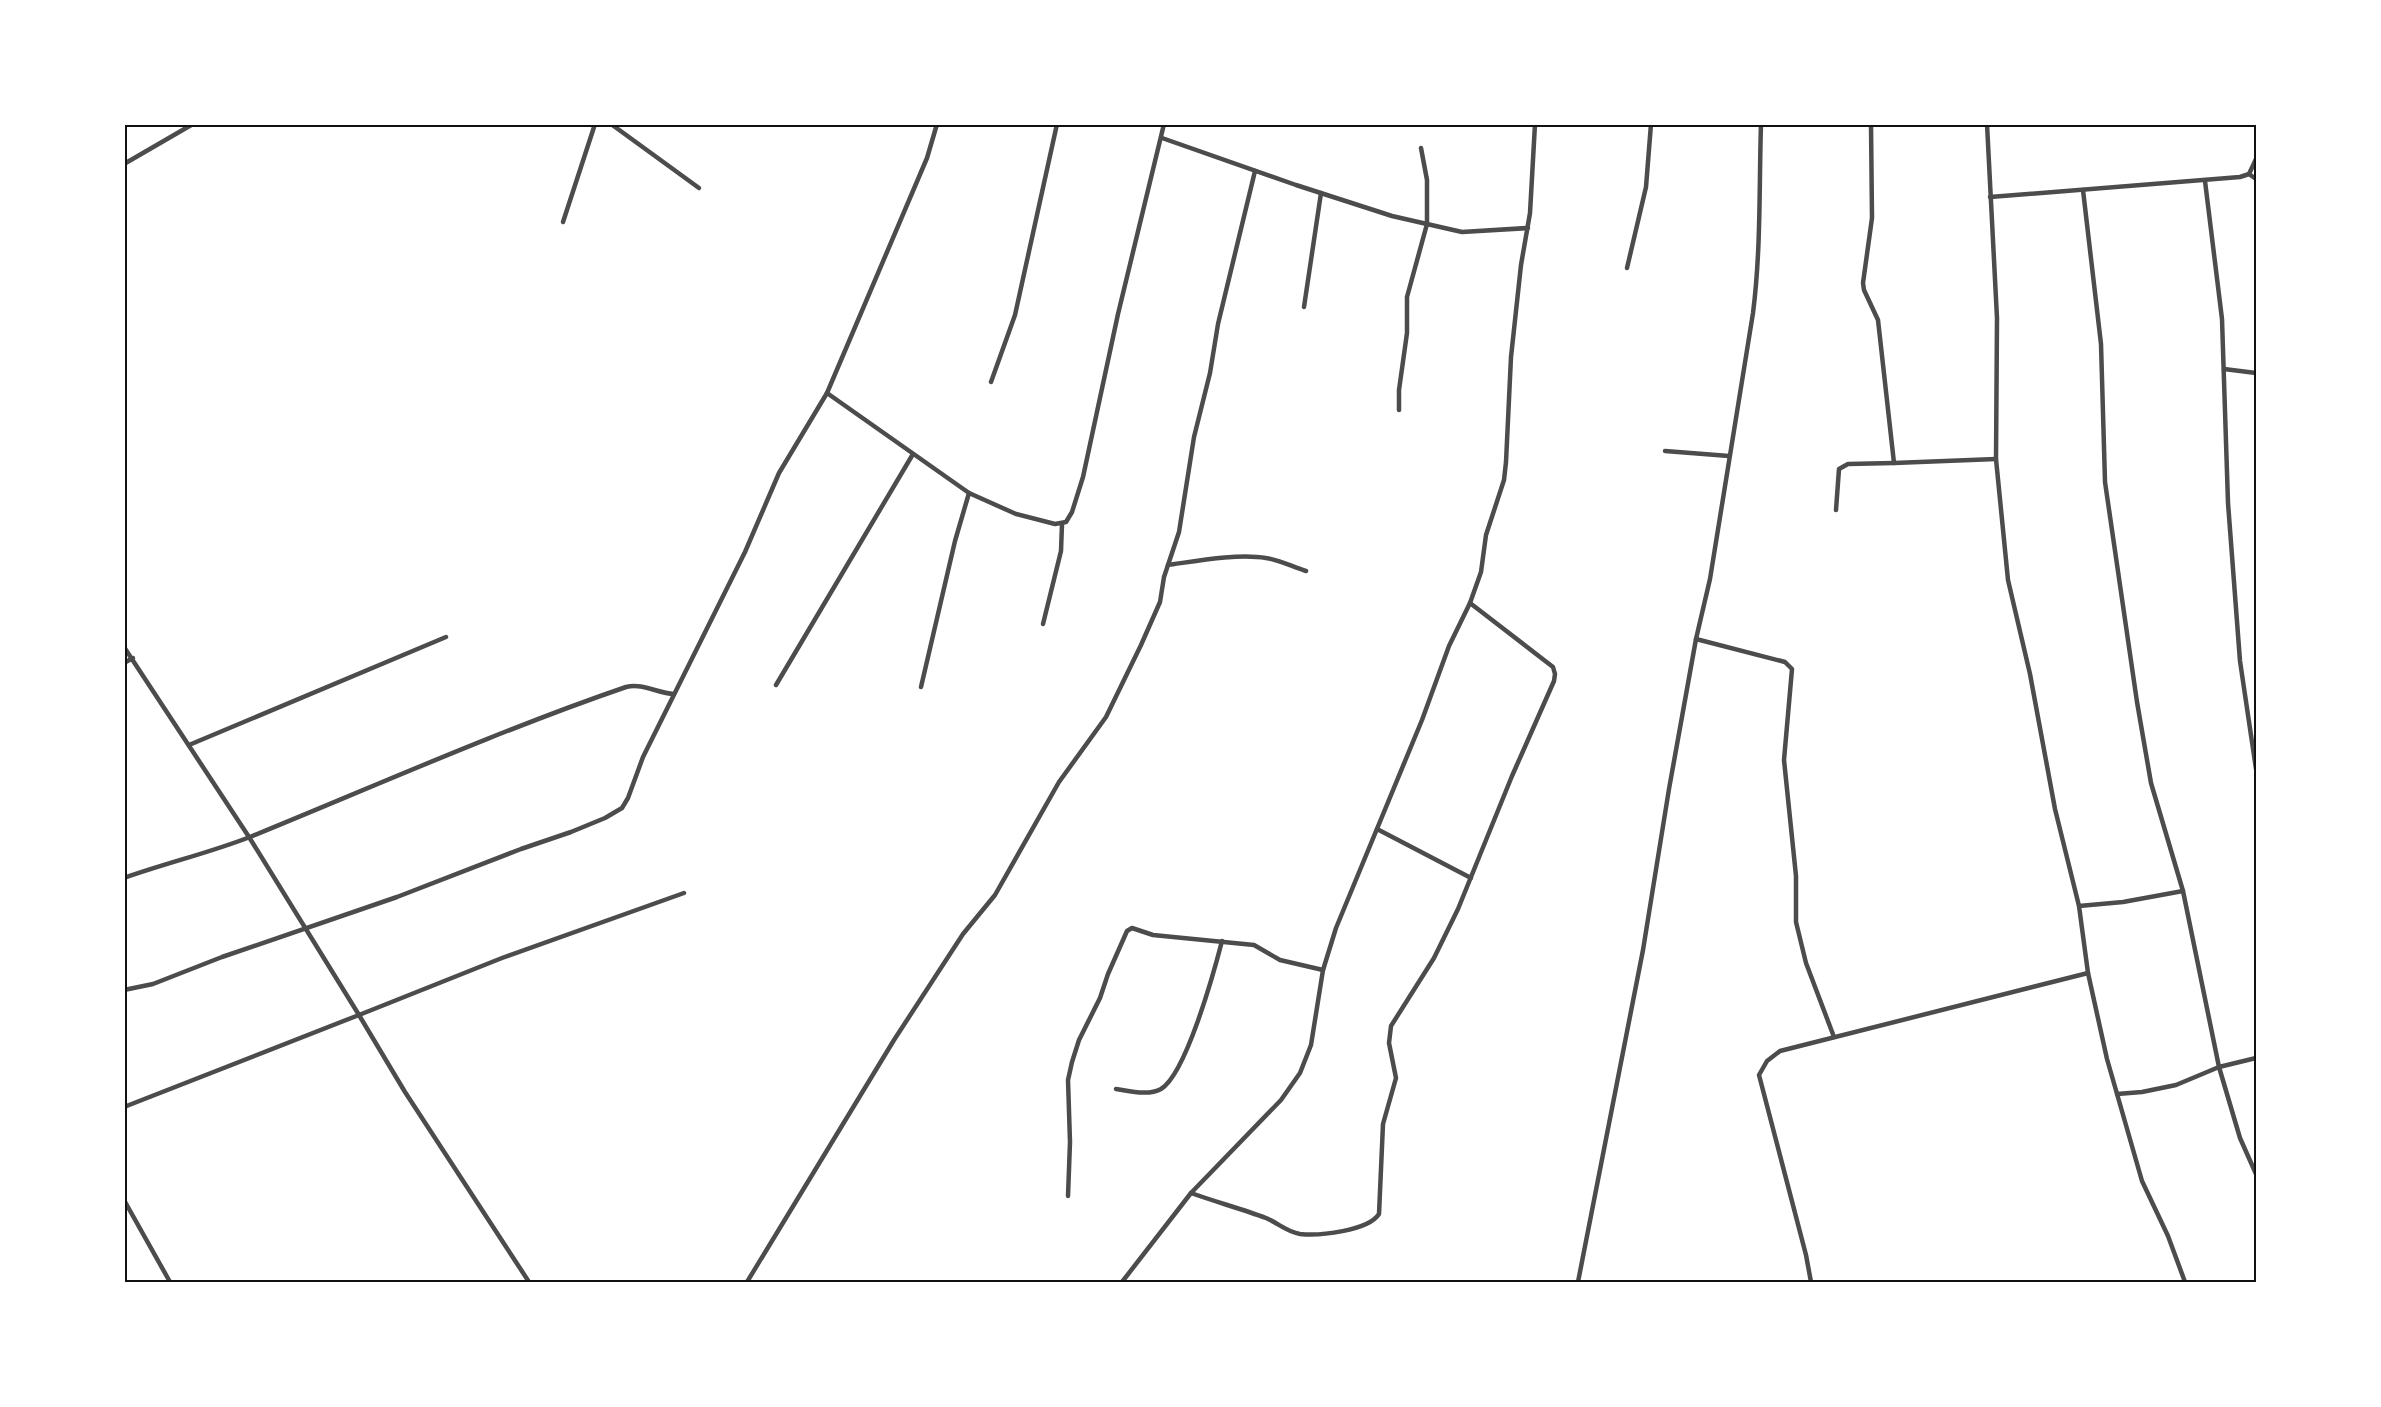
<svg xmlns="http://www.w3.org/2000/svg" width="2381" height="1407" font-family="'Nunito Sans',sans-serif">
<rect width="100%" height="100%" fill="#fff"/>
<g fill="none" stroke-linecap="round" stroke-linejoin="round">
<g stroke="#4c4c4c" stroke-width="4.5">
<path d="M611,124L699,188"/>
<path d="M1871,124L1872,218L1863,283L1864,290L1878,320L1894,463L1996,459"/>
<path d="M1987,124L1997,318L1996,459L2008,580L2030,674L2055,809L2079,906L2088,973L2107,1059L2142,1181L2168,1236L2185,1282"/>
<path d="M1162,138L1296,185L1392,216L1462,232L1528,228"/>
<path d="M124,164L193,124"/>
<path d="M2249,174L2256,179"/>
<path d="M2205,181L2222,319L2228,503L2240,661L2256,769"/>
<path d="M2083,190L2101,344L2105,482L2137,702L2151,783L2183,891L2219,1067L2240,1138L2256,1174"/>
<path d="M1990,197L2240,177L2249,174L2256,159"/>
<path d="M563,222L595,124"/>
<path d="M1627,268L1646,187L1651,124"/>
<path d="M1304,307L1321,193"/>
<path d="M2224,369L2256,373"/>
<path d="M991,382L1015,315L1057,124"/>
<path d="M827,393L969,493L1016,514L1055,524L1066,522L1072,512L1083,477L1118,314L1164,124"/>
<path d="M1399,410V390L1407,333V297L1427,224V180L1421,148"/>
<path d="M1665,451L1729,456"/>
<path d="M1836,510L1839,469L1848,464L1894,463"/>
<path d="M1168,565C1196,561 1239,553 1266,558C1280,560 1293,567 1306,571"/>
<path d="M1043,624L1061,551L1062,524"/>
<path d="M1696,639L1785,662L1792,669L1784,760L1796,876V922L1806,963L1834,1037"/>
<path d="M124,647L249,837L359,1015L502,958L684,893"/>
<path d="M124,663L133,658"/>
<path d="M776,685L913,454"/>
<path d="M921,687L955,541L969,493"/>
<path d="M189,745L446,637"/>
<path d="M1377,829L1471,878"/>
<path d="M124,878C166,863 209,853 250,837C375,786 498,731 626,687C643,683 657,693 674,694"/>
<path d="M2079,906L2123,902L2183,891"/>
<path d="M124,990L153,984L222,957L397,897L521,849L571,832L605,818L622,808L628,798L643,757L745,552L779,473L827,393L927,158L937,124"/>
<path d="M1116,1089C1130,1091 1148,1096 1161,1089C1186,1074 1214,972 1222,941"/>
<path d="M2117,1094L2142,1092L2176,1085L2219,1067L2256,1058"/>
<path d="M124,1107L359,1015L405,1092L529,1282"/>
<path d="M1191,1193C1216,1202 1242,1209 1266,1218C1278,1223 1287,1232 1300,1234C1319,1236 1368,1231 1379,1214L1383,1124L1396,1078L1389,1043L1391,1026L1434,958L1458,909L1512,776L1554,681L1555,674L1553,667L1470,603"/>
<path d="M1068,1196L1070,1142L1068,1080L1072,1062L1079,1040L1100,998L1108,974L1127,931L1132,928L1153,935L1254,945L1280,960L1323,970"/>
<path d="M124,1200L170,1282"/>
<path d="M747,1282L894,1040L963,934L995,895L1059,782L1106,717L1141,645L1160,602L1164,577L1179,532L1194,437L1210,373L1218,324L1255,171"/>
<path d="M1122,1282L1191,1193L1281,1100L1300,1073L1311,1045L1323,970L1336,928L1422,720L1449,646L1470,603L1481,572L1486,535L1504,480L1506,462L1511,357L1521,265L1530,213L1535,124"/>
<path d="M1578,1282L1643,950L1669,789L1696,639L1710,579L1753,313C1761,250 1759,188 1761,124"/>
<path d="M1811,1282L1806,1255L1759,1075L1767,1061L1780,1051L2088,973"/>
</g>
</g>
<rect width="2381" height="1407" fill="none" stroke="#ffffff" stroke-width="252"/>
<rect x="126" y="126" width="2129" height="1155" fill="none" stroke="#111" stroke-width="2"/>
</svg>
